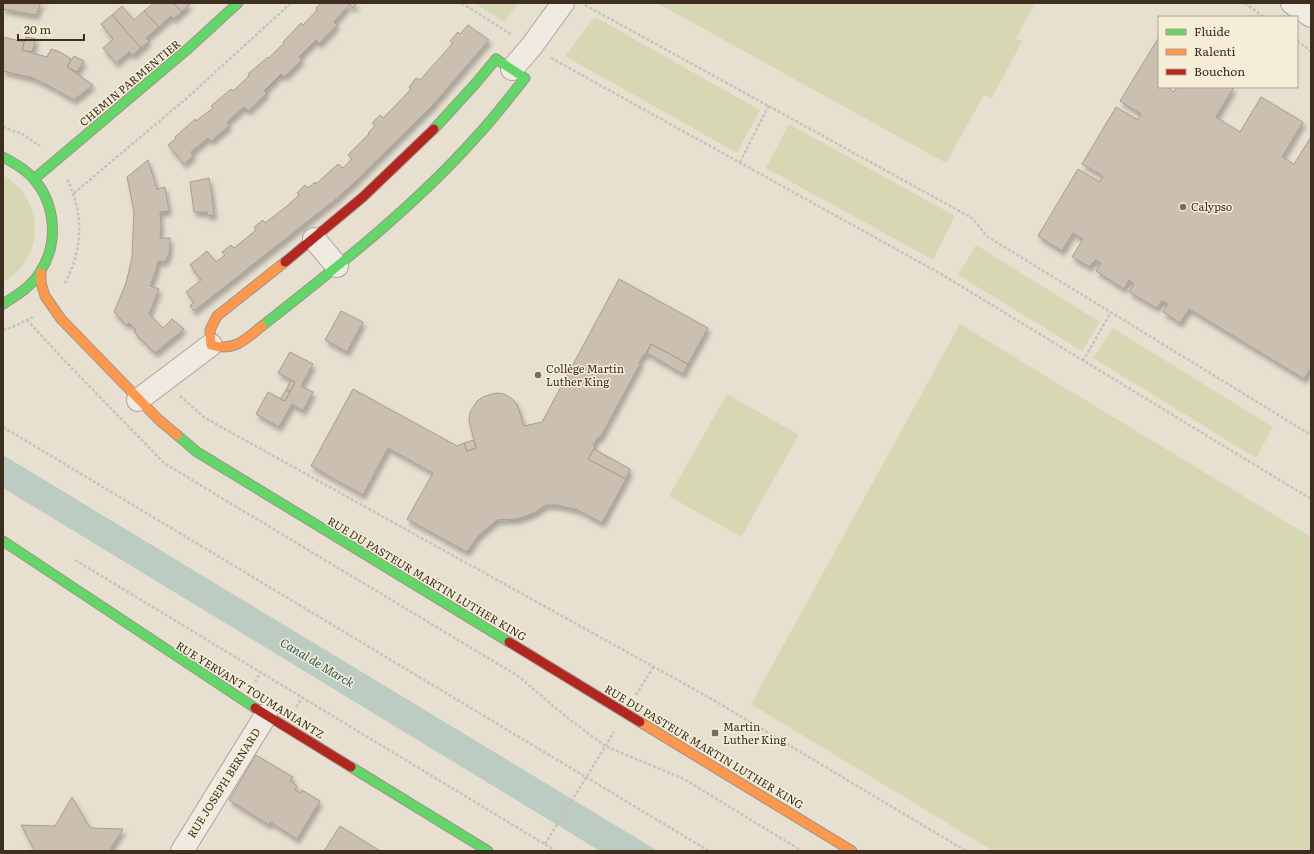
<svg xmlns="http://www.w3.org/2000/svg" width="1314" height="854" font-family="Literata,serif">
<defs>
<filter id="shadow"><feDropShadow dx="2.5" dy="4.5" stdDeviation="2" flood-color="#0004"/></filter>
</defs>
<rect width="100%" height="100%" fill="#e7e0d1"/>
<g fill="#d6d7b3">
<path d="M475,3H518L504,22Z"/>
<path d="M657,3H1035L1016,38L1022,42L991,99L984,95L946,163Z"/>
<path d="M595,17L760,110L737,153L565,56Z"/>
<path d="M789,124L955,216L933,260L766,168Z"/>
<path d="M3,175C45,199 46,259 3,282Z"/>
<path d="M976,245L1100,322L1082,351L958,275Z"/>
<path d="M960,324L1311,537V851H993L751,704Z"/>
<path d="M1113,328L1273,427L1256,458L1093,358Z"/>
<path d="M727,394L799,435L741,537L669,496Z"/>
</g>
<path fill="#bcccc2" d="M3,455L658,851H600L3,488Z"/>
<g fill="#cbbfb2" stroke="#a89c90" filter="url(#shadow)">
<path d="M3,3H44V4L41,3L36,15L3,9Z"/>
<path d="M154,3H173L182,12L173,19L171,16L159,27L144,11Z"/>
<path d="M173,3H188L190,4L182,12Z"/>
<path d="M321,3H357L353,8L349,5L334,22L337,25L319,44L316,40L299,57L302,60L284,77L281,74L264,91L267,93L248,111L244,107L227,122L229,126L211,141L208,138L191,152L193,156L184,164L168,145L176,138L175,137L195,119L196,121L213,108L211,106L231,89L233,91L249,76L248,74L268,57L269,58L284,43L283,42L301,23L303,25L317,10L316,8Z"/>
<path d="M122,6L134,20L144,11L159,27L146,38L149,41L141,48L112,15Z"/>
<path d="M112,15L141,48L133,55L129,52L116,63L103,48L113,39L101,24Z"/>
<path d="M468,25L489,40L433,105L355,182L336,199L194,311L190,306L194,302L186,292L201,280L190,265L207,251L216,262L225,255L222,252L231,245L234,248L256,230L254,227L263,220L265,223L287,206L299,195L297,193L305,185L308,188L315,182L316,184L338,164L343,168L352,159L348,155L369,134L368,133L375,126L372,123L380,115L383,118L397,104L411,89L409,87L416,78L420,80L453,43L450,41L458,32L460,34Z"/>
<path d="M3,37L24,42L22,50L47,57L51,49L60,52L71,59L67,67L93,85L74,100L53,88L33,78L3,71Z"/>
<path d="M26,37L36,39L32,52L22,50Z"/>
<path d="M1159,37V87H1167L1174,92L1177,87H1234L1216,117L1240,132L1261,97L1303,122L1282,157L1294,164L1311,137V368L1304,379L1189,309L1180,323L1163,312L1168,304L1162,301L1157,308L1129,292L1134,284L1129,280L1124,289L1096,271L1101,263L1095,260L1090,267L1072,257L1083,239L1073,233L1062,251L1038,236L1078,169L1100,182L1103,176L1082,164L1116,107L1138,120L1141,114L1120,101Z"/>
<path d="M74,56L84,61L77,72L67,67Z"/>
<path d="M148,160L157,189L165,187L169,211L160,212L161,225L160,238H170V245L169,254L165,262L158,261L156,271L150,286L159,289L149,314L163,328L172,319L184,329L155,353L134,332L136,330L129,323L126,325L114,312L126,283L132,258L134,211L127,177Z"/>
<path d="M209,178L212,196L214,215L208,216L207,212H194L190,182Z"/>
<path d="M619,279L708,328L688,364L651,344L645,355L644,354L639,363L640,364L600,438L598,437L593,446L595,447L588,459L626,479L602,523L578,510L556,505H546L534,513L526,516L517,519L497,520L478,536L467,552L407,519L433,473L388,448L363,495L311,466L353,389L457,446L464,443L467,451L476,448L469,421L470,412L477,401L483,397L492,394L498,393L504,394L511,398L517,404L524,426L542,422Z"/>
<path d="M341,311L363,322L347,352L325,340Z"/>
<path d="M651,344L688,364L683,374L647,353Z"/>
<path d="M290,352L313,364L301,386L313,392L303,411L292,404L279,427L256,414L268,392L285,401L290,392L295,382L278,373Z"/>
<path d="M291,380L295,382L290,392L286,390Z"/>
<path d="M286,390L290,392L285,401L280,399Z"/>
<path d="M474,440L476,448L467,451L464,443Z"/>
<path d="M594,449L630,469L626,479L588,459Z"/>
<path d="M256,755L293,777L290,781L297,786L295,790L300,793L302,790L320,801L297,839L270,822L269,825L229,800Z"/>
<path d="M72,797L90,828L123,829L109,851H35L21,825L55,826Z"/>
<path d="M340,826L380,851H324Z"/>
</g>
<g fill="none" stroke-linecap="round" stroke-linejoin="round">
<defs>
<g id="street">
<path d="M1292,3L1311,16"/>
<path d="M512,69L531,47L563,3"/>
<path d="M314,239L337,266"/>
<path d="M138,400L211,345"/>
<path d="M182,851L266,715"/>
</g>
<g id="fast">
<path d="M434,129L476,83L496,59"/>
<path d="M3,157C10,161 18,165 24,170C27,172 30,175 33,178C56,204 59,243 40,272C31,287 17,295 3,304"/>
<path d="M34,179L190,47L238,3"/>
<path d="M262,326C337,267 413,208 477,136C494,118 509,98 525,78L496,59"/>
<path d="M177,435L197,452L509,642"/>
<path d="M3,541L255,708"/>
<path d="M351,767L488,851"/>
</g>
<g id="slow">
<path d="M41,273V283L45,296L61,319L159,420L177,435"/>
<path d="M262,326C245,340 234,352 211,345L210,330L217,316L285,262"/>
<path d="M640,722L852,851"/>
</g>
<g id="jam">
<path d="M285,262L363,197L434,129"/>
<path d="M509,642L640,722"/>
<path d="M255,708L351,767"/>
</g>
</defs>
<use href="#street" stroke="#ada599" stroke-width="24"/>
<use href="#fast" stroke="#9c958a" stroke-width="11"/>
<use href="#slow" stroke="#9c958a" stroke-width="11"/>
<use href="#jam" stroke="#9c958a" stroke-width="11"/>
<g stroke="#c8c2b9" stroke-width="2.5" stroke-dasharray="3 2" stroke-linecap="butt">
<path d="M462,3L512,35"/>
<path d="M1245,3L1264,17"/>
<path d="M585,5L972,218L988,237L1311,435"/>
<path d="M1297,41L1311,51"/>
<path d="M551,58L941,274L1311,499"/>
<path d="M3,127L22,134L40,146"/>
<path d="M740,162L769,105"/>
<path d="M74,193L187,98L291,3"/>
<path d="M65,283C83,250 84,213 67,179"/>
<path d="M27,320L63,359L164,463L225,500L518,676L564,715L605,746L684,779L802,851"/>
<path d="M3,330L15,326L33,317"/>
<path d="M1083,361L1111,312"/>
<path d="M180,396L205,418L710,698L966,851"/>
<path d="M3,427L709,851"/>
<path d="M75,560L556,851"/>
<path d="M255,682L261,672"/>
<path d="M636,695L654,666"/>
<path d="M296,707L302,698"/>
<path d="M545,844L614,732"/>
</g>
<use href="#street" stroke="#efebe3" stroke-width="22"/>
<use href="#fast" stroke="#63d668" stroke-width="9"/>
<use href="#slow" stroke="#ff974d" stroke-width="9"/>
<use href="#jam" stroke="#b3261e" stroke-width="9"/>
</g>
<g fill="#786c5e" stroke="#f7eed8" stroke-width="1.5">
<circle cx="1183" cy="207" r="4"/>
<circle cx="538" cy="375" r="4"/>
<rect x="711" y="729" width="8" height="8" rx="2"/>
</g>
<g text-anchor="middle" stroke-width="3" stroke-linejoin="round" paint-order="stroke">
<g font-size="11" fill="#3d2e20" stroke="#f7eed8">
<text transform="translate(130 83) rotate(-40)" y="4">CHEMIN PARMENTIER</text>
<text transform="translate(427 579) rotate(31)" y="4">RUE DU PASTEUR MARTIN LUTHER KING</text>
<text transform="translate(250 690) rotate(32)" y="4">RUE YERVANT TOUMANIANTZ</text>
<text transform="translate(704 747) rotate(31)" y="4">RUE DU PASTEUR MARTIN LUTHER KING</text>
<text transform="translate(224 783) rotate(-58)" y="4">RUE JOSEPH BERNARD</text>
</g>
<g font-size="11" fill="#3d2e20" stroke="#f7eed8" text-anchor="start">
<text x="1191" y="211">Calypso</text>
<text x="546" y="373">Collège Martin<tspan x="546" dy="13">Luther King</tspan></text>
<text x="723" y="731">Martin<tspan x="723" dy="13">Luther King</tspan></text>
</g>
<g font-size="12" font-style="italic" fill="#2f5d5a" stroke="#f7eed8">
<text transform="translate(317 663) rotate(31)" y="4">Canal de Marck</text>
</g>
</g>
<rect width="1314" height="854" fill="none" stroke="#3d2e20" stroke-width="8"/>
<rect x="1158" y="16" width="140" height="72" fill="#f7eed8" stroke="#ada18e"/>
<rect x="1166" y="29" width="20" height="6" fill="#63d668" stroke="#ada18e"/>
<text x="1194" y="36" font-size="12" fill="#3d2e20">Fluide</text>
<rect x="1166" y="49" width="20" height="6" fill="#ff974d" stroke="#ada18e"/>
<text x="1194" y="56" font-size="12" fill="#3d2e20">Ralenti</text>
<rect x="1166" y="69" width="20" height="6" fill="#b3261e" stroke="#ada18e"/>
<text x="1194" y="76" font-size="12" fill="#3d2e20">Bouchon</text>
<path d="M18 34v6h66v-6" fill="none" stroke="#3d2e20" stroke-width="2"/>
<text x="24" y="34" font-size="12" fill="#3d2e20" stroke="#f7eed8" stroke-width="3" paint-order="stroke">20 m</text>
</svg>
